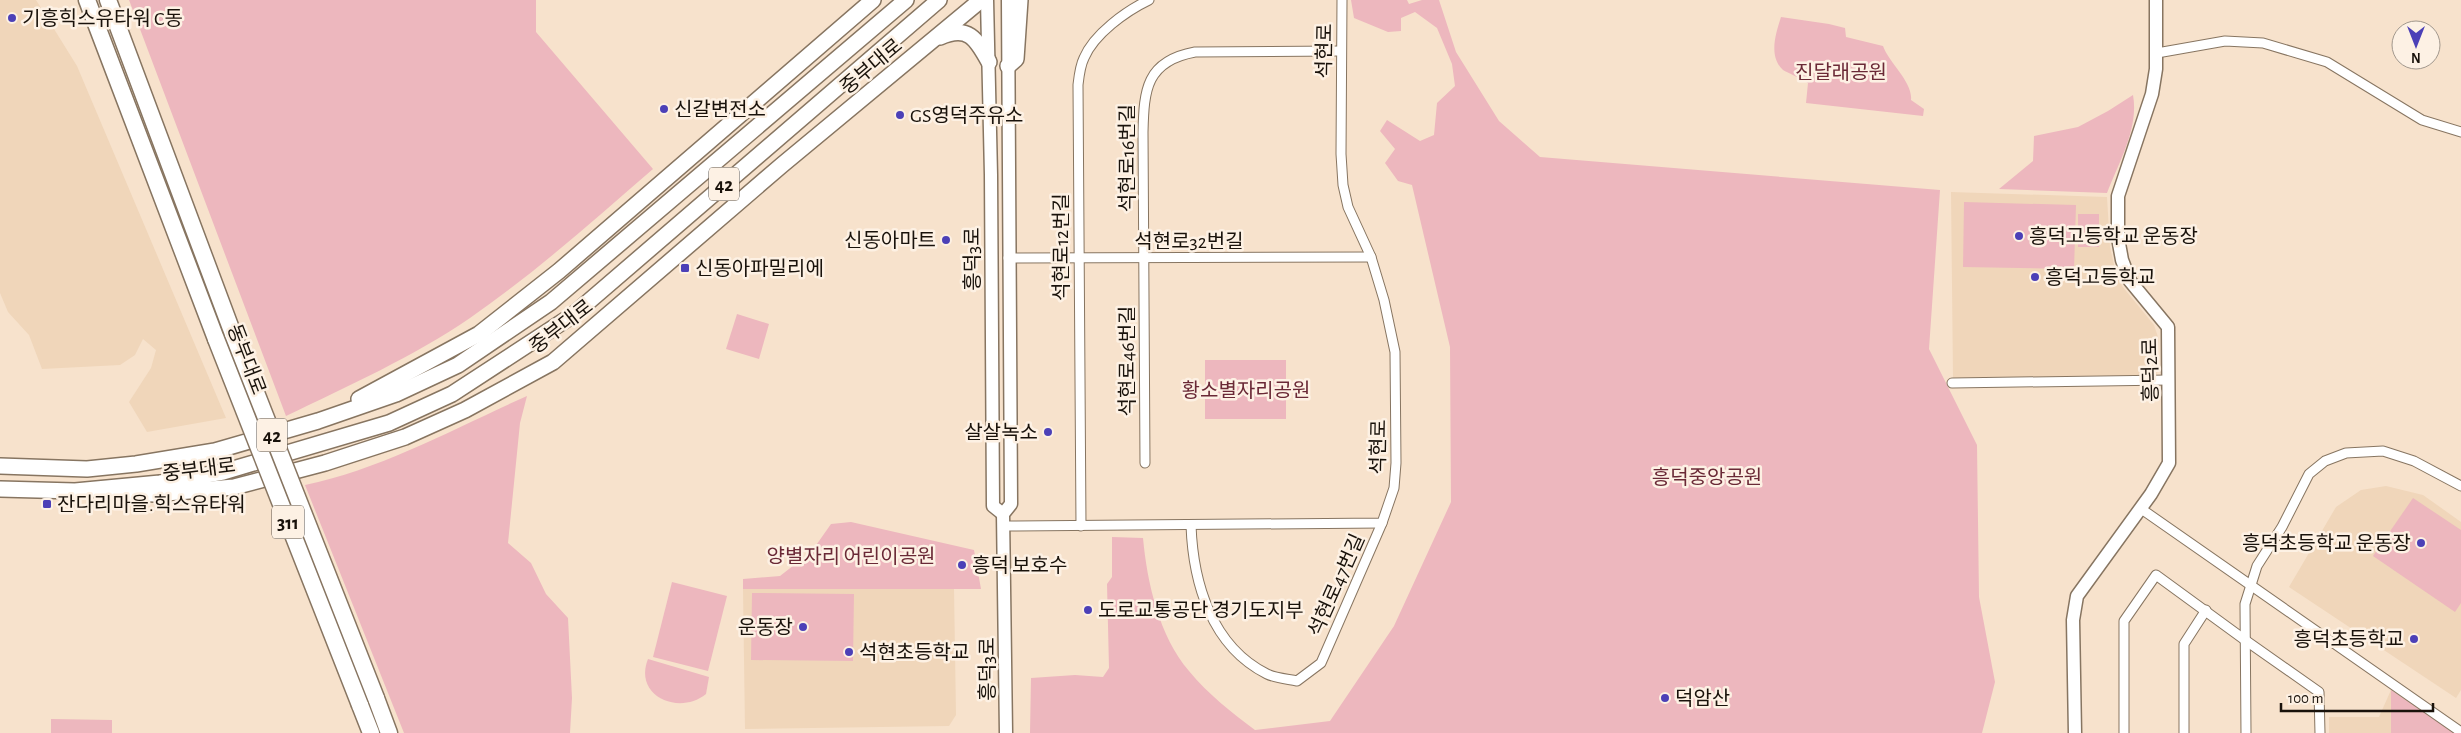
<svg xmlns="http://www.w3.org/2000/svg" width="2461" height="733" font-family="'Alegreya Sans','Noto Sans KR',sans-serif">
<rect width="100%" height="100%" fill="#f7e2cc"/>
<g fill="#f0d6ba">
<path d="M0,0H36L77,66L226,418L147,432L129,402L151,368L156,350L143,339L135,355L120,365L42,369L29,335L8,312L0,293Z"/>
<path d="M1951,192L2107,197L2110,247L2115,269L2122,286L2154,325L2159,340L2157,376L1953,378Z"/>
<path d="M2386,486L2423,495L2461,522V690L2456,698L2289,587L2336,507L2361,490Z"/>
<path d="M743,589H954L956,715L949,726L745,729Z"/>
<path d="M2391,690L2454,733H2329V717H2379Z"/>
</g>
<g fill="#edb7be">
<path d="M129,0H536V32L653,169C594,220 535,273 470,318C413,357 348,386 286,416Z"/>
<path d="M1351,0H1407L1409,4L1422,0H1439L1456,52L1499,121L1540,157L1940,190L1929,349L1977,445L1979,597L1995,682L1982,733H1030L1031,678L1075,675L1103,677L1109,668L1107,584L1112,577V537L1143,538C1147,582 1159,636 1189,671C1208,694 1231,712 1255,730L1330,721L1394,626L1451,502L1450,347L1412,185L1398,181L1385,163L1395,149L1380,131L1387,120L1420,141L1434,135L1437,103L1455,86L1452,64L1437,28L1415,12L1401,18V31L1388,32L1354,18Z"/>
<path d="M1781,17L1829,24L1845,28L1846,37L1883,46C1889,63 1913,82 1911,100L1924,109L1923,116L1806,103L1808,83C1800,78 1788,73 1783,70C1768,56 1776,33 1781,17Z"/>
<path d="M2133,95C2139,128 2119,162 2107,193L1999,189L2033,161L2034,136L2078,127L2108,111Z"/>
<path d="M1964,202L2076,205L2074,269L1963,267Z"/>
<rect x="2078" y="214" width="21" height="33"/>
<path d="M737,314L769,324L759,359L726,349Z"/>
<rect x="1205" y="360" width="81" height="59"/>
<path d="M527,396L520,423L508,543L531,563L546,594L568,618L572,698L570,733H404L305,485C382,469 455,428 527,396Z"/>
<path d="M2413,498L2461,530V603L2455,612L2373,556Z"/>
<path d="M851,522L974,550L981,589H743V579L780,576L812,551L831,524Z"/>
<path d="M672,582L727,596L708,671L653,657Z"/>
<path d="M752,593L854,594L853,661L751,660Z"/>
<path d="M648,659L709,677L706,694C679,716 633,696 648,659Z"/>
<path d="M2391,690L2454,733H2391Z"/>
<path d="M51,719L112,720V733H51Z"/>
</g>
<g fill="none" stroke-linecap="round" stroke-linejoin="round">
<defs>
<g id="street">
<path d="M2157,53L2225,41L2263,43L2327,62L2422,120L2461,132"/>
<path d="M1008,258L1371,257"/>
<path d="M1952,383L2169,380"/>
<path d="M1145,463L1143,132C1144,90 1146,61 1195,52L1340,51"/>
<path d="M2140,508L2461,732"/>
<path d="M1191,525C1193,582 1211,646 1267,674C1275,678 1287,679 1297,681L1321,663L1382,523"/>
<path d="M1003,526L1382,523L1394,488L1396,463L1395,352L1384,300L1371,257L1348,207L1343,185L1341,154L1342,0"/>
<path d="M1081,526L1078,85C1079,76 1080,66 1084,58C1094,34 1126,11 1149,0"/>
<path d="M2124,733V621L2156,575L2245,640L2319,692L2320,733"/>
<path d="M2184,733V644L2206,610"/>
<path d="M2246,733L2245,604L2257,566L2282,527L2309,474L2325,461L2346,453L2383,451L2414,461L2461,486"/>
</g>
<g id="secondary">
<path d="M987,0L991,175L993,506L1003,514"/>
<path d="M1006,733L1003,514L1011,504L1008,0"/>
<path d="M2075,733L2073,620L2077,596L2151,494L2169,463L2168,327L2130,281L2122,260L2118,238V196L2152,94L2156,69V0"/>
</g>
<g id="primary">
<path d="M940,37C968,25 976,38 989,62"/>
<path d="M1008,66L1016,59L1020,0"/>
<path d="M359,399L479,334L559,271L873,0"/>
<path d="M0,466L87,469L136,464L215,451L318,421L396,394L458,365L551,302L906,0"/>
<path d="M0,489L75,491L160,483L223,472L389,423L452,394L573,315L939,0"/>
<path d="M131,493L155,494L234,487L325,463L405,437L465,410L553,362L782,165L981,0"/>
</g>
<g id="highway">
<path d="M87,0L216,339"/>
<path d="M108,0L233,334"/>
<path d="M376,698L389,733"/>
<path d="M360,705L371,733"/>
</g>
</defs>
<use href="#street" stroke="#877561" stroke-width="11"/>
<use href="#secondary" stroke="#877561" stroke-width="15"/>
<use href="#primary" stroke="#877561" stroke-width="18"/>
<use href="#highway" stroke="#877561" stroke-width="19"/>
<use href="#street" stroke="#fff" stroke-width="9"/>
<use href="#secondary" stroke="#fff" stroke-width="12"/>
<use href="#primary" stroke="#fff" stroke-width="15"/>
<use href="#highway" stroke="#fff" stroke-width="16"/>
<defs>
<g id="highway-bridge">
<path d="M233,334L376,698"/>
<path d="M216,339L360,705"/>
</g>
</defs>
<use href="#highway-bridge" stroke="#877561" stroke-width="19" stroke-linecap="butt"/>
<use href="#highway-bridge" stroke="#fff" stroke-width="16"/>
</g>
<g fill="#4c40b7" stroke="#fdf1e4" stroke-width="2">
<circle cx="12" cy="18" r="5"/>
<circle cx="664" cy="109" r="5"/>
<circle cx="900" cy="115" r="5"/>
<circle cx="2019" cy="236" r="5"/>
<circle cx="946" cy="240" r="5"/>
<rect x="680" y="263" width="10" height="10" rx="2.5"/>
<circle cx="2035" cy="277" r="5"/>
<circle cx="1048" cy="432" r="5"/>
<rect x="42" y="499" width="10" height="10" rx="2.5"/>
<circle cx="2421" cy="543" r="5"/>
<circle cx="962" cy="565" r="5"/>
<circle cx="1088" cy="610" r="5"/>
<circle cx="803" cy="627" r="5"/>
<circle cx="2414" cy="639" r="5"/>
<circle cx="849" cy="652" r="5"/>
<circle cx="1665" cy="698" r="5"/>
</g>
<g text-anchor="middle" stroke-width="5" stroke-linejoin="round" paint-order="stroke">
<g fill="#fdf1e4" stroke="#5d554c" stroke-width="1">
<rect x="709" y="167.5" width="30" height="33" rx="4"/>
<rect x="257" y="418.5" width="30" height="33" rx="4"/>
<rect x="272" y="505.5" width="32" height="33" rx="4"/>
</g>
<g font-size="19" font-weight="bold" fill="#19120b">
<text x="724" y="191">42</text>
<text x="272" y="442">42</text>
<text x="288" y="529">311</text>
</g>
<g font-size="20" fill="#19120b" stroke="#fdf1e4" text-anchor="start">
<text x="22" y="25">기흥힉스유타워 C동</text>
<text x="674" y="116">신갈변전소</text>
<text x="910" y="122">GS영덕주유소</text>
<text x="2029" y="243">흥덕고등학교 운동장</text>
<text x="936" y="247" text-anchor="end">신동아마트</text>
<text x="695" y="275">신동아파밀리에</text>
<text x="2045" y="284">흥덕고등학교</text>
<text x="1038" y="439" text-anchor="end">살살녹소</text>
<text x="57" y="511">잔다리마을.힉스유타워</text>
<text x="2411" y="550" text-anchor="end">흥덕초등학교 운동장</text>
<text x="972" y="572">흥덕 보호수</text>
<text x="1098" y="617">도로교통공단 경기도지부</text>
<text x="793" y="634" text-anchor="end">운동장</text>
<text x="2404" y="646" text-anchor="end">흥덕초등학교</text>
<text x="859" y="659">석현초등학교</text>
<text x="1675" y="705">덕암산</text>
</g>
<g font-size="20" fill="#19120b" stroke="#fdf1e4">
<text transform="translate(1324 51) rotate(-89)" y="7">석현로</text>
<text transform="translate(871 66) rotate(-40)" y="7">중부대로</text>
<text transform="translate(1127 158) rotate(-90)" y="7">석현로16번길</text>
<text x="1189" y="248">석현로32번길</text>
<text transform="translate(1061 247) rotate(-90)" y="7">석현로12번길</text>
<text transform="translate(972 259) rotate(-90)" y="7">흥덕3로</text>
<text transform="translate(561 326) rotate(-38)" y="7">중부대로</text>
<text transform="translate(247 359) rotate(69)" y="7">동부대로</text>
<text transform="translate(1127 361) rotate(-90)" y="7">석현로46번길</text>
<text transform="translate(2150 370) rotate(-91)" y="7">흥덕2로</text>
<text transform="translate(1378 447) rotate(-89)" y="7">석현로</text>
<text transform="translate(199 469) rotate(-7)" y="7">중부대로</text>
<text transform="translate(1336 585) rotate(-66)" y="7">석현로47번길</text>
<text transform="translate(987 669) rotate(-90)" y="7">흥덕3로</text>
</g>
<g font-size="20" fill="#6a2936" stroke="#fdf1e4">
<text x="1841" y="79">진달래공원</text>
<text x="1246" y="397">황소별자리공원</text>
<text x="1707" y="484">흥덕중앙공원</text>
<text x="851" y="563">양별자리 어린이공원</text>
</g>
</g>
<g transform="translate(2416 45) rotate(180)"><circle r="24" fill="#fdf1e4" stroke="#a2988d"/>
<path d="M0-4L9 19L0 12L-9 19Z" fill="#4c40b7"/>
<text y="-8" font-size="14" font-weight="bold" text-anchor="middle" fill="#19120b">N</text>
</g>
<path d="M2281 703v8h152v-8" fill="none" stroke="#19120b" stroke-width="2.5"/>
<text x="2288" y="703" font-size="15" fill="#19120b" stroke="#fdf1e4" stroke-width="4" paint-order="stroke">100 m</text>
</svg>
